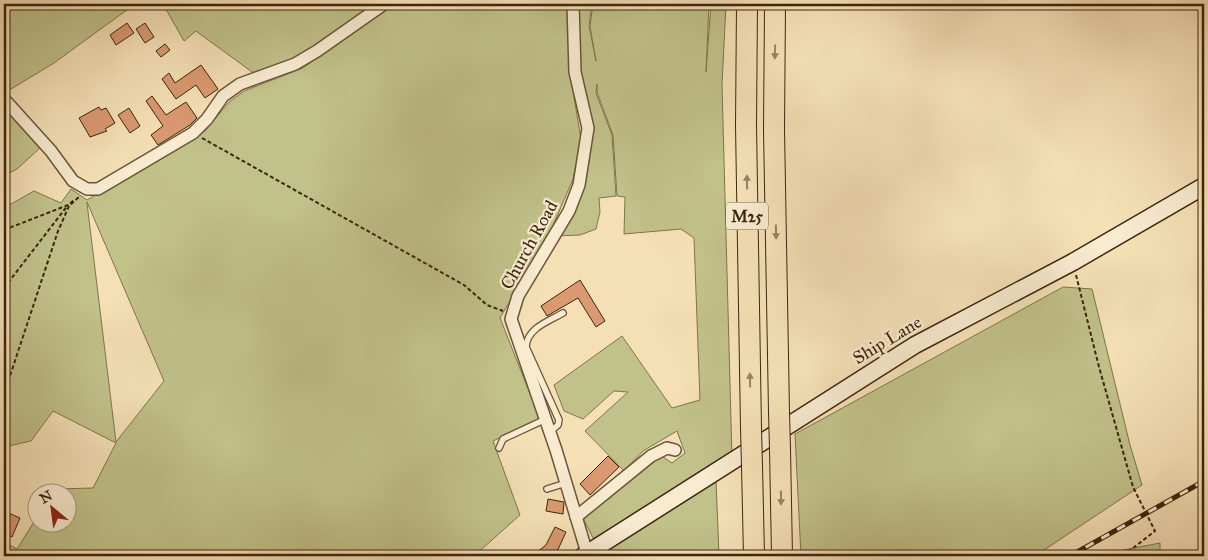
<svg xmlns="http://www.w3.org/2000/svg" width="1208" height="560" font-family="'IM FELL Great Primer',serif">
<rect width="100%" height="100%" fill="#f5e0b6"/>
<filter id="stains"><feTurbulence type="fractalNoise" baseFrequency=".004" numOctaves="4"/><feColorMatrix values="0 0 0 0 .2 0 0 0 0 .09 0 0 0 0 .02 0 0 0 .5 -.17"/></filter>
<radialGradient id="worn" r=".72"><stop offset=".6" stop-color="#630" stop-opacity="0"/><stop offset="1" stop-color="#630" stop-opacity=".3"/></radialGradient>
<g fill="#c1c18a" stroke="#80734c" fill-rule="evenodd">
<path d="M4,4H135L54,63L11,89L4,85Z"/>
<path d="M163,4H383L316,50L262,74L252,72L196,31L184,41Z"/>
<path d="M392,4H568L569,67L581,139L573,179L552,228L500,318L540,419L493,441L520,515L474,556H4V542L17,549L37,517L38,522H68V492H53L55,489L93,488L116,443L53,411L31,441L4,447V208L34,191L61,203L71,189L87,200L205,131L229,102L244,91L303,68ZM87,202L164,381L116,442L87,203Z"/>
<path d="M574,4H592L589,26L596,61L590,26L593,4H709L706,72L711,4H726L722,85L732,459L603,536L593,538L582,516L660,455L672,463L685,453L677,431L643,451L624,471L585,431L628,392L614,391L583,419L564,411L554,385L622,336L672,408L700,400L694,238L681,229L624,234L625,197L617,196L613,135L597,92V84L596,93L612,135L616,196L599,198L600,212L596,229L580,235L556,236L588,143Z"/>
<path d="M4,106L40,148L17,169L4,176Z"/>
<path d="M1063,287L1092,289L1130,445L1142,485L1035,556H801L795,434Z"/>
<path d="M716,480L719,556H599Z"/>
<path d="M1160,543V556H1106L1113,552Z"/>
</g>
<g fill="#da9971" stroke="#3e250e">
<path d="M127,23L134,33L116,45L110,35Z"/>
<path d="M145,23L154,37L145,43L136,29Z"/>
<path d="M165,44L170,50L161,57L156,51Z"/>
<path d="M201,65L218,89L205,98L196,85L176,99L162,79L169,73L175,83Z"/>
<path d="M152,96L166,115L186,102L197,118L190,125L158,145L151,135L163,126L146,101Z"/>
<path d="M99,107L101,110L106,108L115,123L105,129L107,131L90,137L79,118Z"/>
<path d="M129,108L140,126L130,133L118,115Z"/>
<path d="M580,280L605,321L596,327L578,298L547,316L541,306Z"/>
<path d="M608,456L619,467L590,495L580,484Z"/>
<path d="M548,499L564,502L563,514L546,511Z"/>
<path d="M4,511L20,518L12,537L4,533Z"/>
<path d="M555,527L566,532L555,556H532L546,545Z"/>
</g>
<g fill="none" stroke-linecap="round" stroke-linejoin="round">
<defs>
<g id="lane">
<path d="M550,432L558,425L559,420L526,347C527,328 549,321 563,313"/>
<path d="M499,448L503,439L546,419"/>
<path d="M547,489L566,483"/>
</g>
<g id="street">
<path d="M573,4L575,72L588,128L579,185L569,211L518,296L511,319L556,450L587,553"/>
<path d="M4,99L51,151L73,181L87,189H98L193,133L207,119L223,96L240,84L295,64L317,51L384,4"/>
<path d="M576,517L651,456L667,448L675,450"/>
</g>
<path id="secondary" d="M583,556L915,345L1073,262L1204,186"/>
<g id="highway">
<path d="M747,4L746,125L751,428"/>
<path d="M775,4L774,129L779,412"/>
<path d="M780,449L782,556"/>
<path d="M752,466L754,556"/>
</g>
</defs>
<use href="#lane" stroke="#6c5438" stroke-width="8"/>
<use href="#street" stroke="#6c5438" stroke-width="14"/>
<use href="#secondary" stroke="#3e250e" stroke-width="19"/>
<use href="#highway" stroke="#3e250e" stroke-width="22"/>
<g stroke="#3e250e" stroke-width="2" stroke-dasharray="4 2.5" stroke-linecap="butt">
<path d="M202,138L464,285L487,305L503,311"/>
<path d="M4,230L68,205L74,200"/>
<path d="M1076,275L1099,367L1133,487L1155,531L1123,556"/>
<path d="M4,288L68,205"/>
<path d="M4,394L58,231L69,206L79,197"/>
</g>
<use href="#lane" stroke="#f8ebd0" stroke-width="5.5"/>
<use href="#street" stroke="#f8ebd0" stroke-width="11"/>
<use href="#secondary" stroke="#f8ebd0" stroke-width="16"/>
<use href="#highway" stroke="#f5e0b6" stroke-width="20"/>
<defs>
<path id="rail" d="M1070,556L1204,481"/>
</defs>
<use href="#rail" stroke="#3e250e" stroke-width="5"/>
<use href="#rail" stroke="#f8ebd0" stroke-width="3" stroke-dasharray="9" stroke-linecap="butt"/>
<defs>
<g id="highway-bridge">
<path d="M779,412L780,449"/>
<path d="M751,428L752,466"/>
</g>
</defs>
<use href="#highway-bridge" stroke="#3e250e" stroke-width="22" stroke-linecap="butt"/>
<use href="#highway-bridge" stroke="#f5e0b6" stroke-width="20"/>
</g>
<defs><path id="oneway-solid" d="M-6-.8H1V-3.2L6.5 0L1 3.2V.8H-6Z" transform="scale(1.25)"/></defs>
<g fill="#9a8262">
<use href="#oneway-solid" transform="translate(775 52) rotate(91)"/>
<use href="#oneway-solid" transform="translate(747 182) rotate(-91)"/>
<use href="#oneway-solid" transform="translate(776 232) rotate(89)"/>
<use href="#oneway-solid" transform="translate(750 380) rotate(-91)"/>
<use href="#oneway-solid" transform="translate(781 498) rotate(89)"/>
</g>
<g text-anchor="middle" stroke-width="4.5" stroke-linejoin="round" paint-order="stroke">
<rect fill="#f8ebd0" stroke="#766048" stroke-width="1" x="726" y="202.5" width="42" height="27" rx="4"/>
<g font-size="16" font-weight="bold" fill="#3e250e">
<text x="747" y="222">M25</text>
</g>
<g font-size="18" fill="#3e250e" stroke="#f8ebd0">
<text transform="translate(529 245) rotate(-61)" y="6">Church Road</text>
<text transform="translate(887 340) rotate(-31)" y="6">Ship Lane</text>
</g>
</g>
<rect width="1208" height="560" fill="none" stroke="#f5e0b6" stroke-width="20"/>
<rect x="5" y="5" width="1198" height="550" fill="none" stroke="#3e250e" stroke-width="2.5"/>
<rect x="10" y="10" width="1188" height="540" fill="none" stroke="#3e250e"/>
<g transform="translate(52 508) rotate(331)"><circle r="24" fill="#f8ebd0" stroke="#ae9c82"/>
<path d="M0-4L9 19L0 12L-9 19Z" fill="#8f2418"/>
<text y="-8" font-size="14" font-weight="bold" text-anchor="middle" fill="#3e250e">N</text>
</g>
<rect width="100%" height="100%" filter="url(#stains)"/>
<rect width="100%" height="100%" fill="url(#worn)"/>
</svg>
